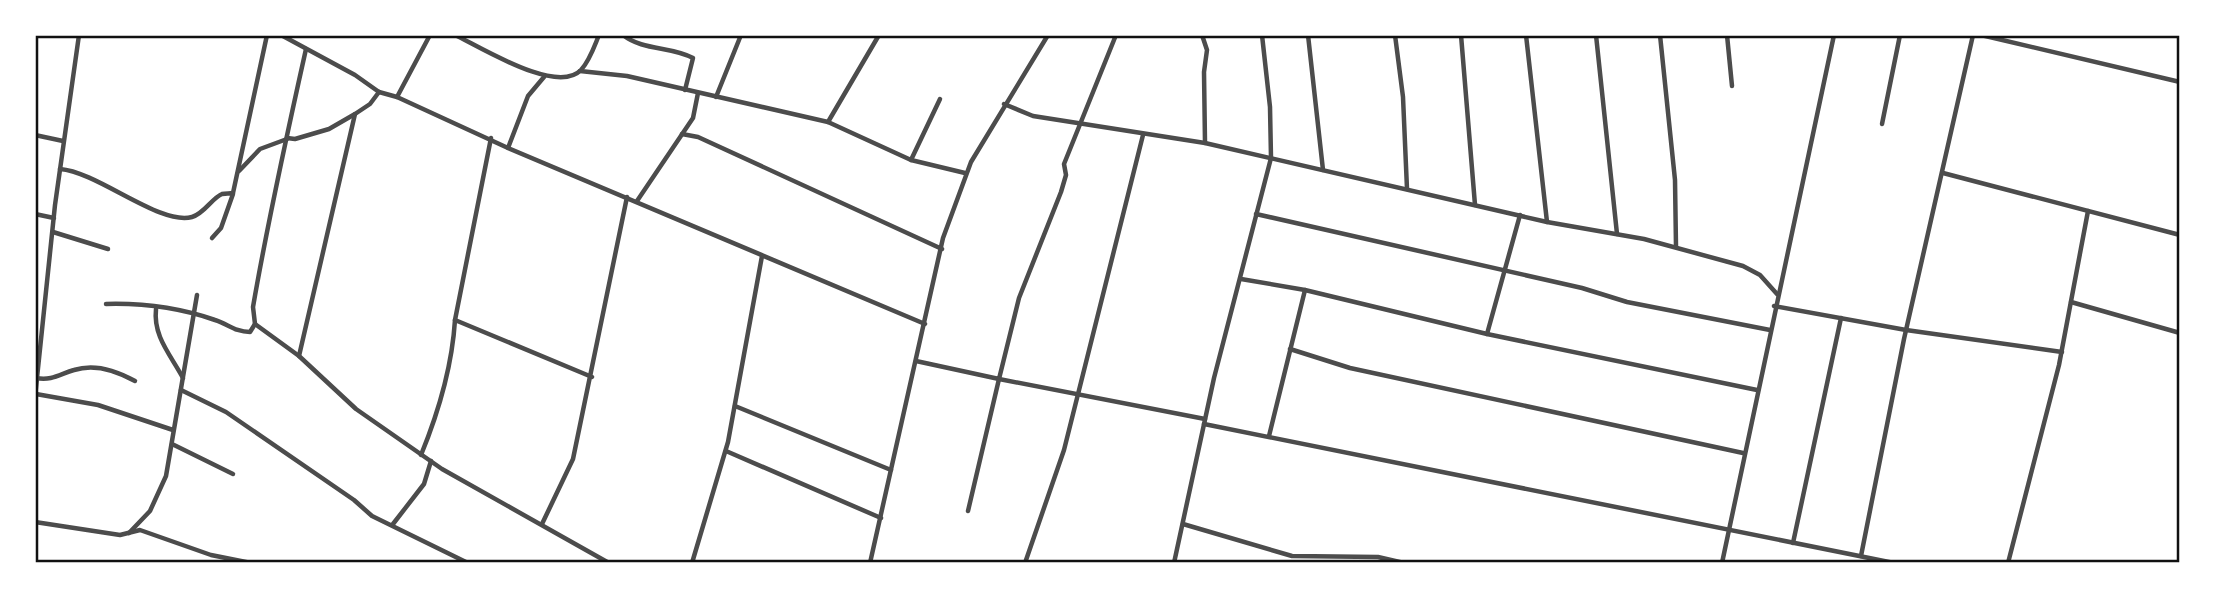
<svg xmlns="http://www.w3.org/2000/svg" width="2215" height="598" font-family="Cabin,sans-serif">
<rect width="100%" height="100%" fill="#fff"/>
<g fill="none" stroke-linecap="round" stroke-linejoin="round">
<g stroke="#4c4c4c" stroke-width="4.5">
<path d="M281,35L355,75L379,92L397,97L508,148L925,324"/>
<path d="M455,35C482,48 557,95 581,70C590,60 594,47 599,35"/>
<path d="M623,35C643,51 671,46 693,58L685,90"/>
<path d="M1202,35L1207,50L1204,72L1205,143"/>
<path d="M1308,35L1323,170"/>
<path d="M1395,35L1403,97L1407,189"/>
<path d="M1461,35L1475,205"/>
<path d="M1526,35L1547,222"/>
<path d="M1596,35L1617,234"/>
<path d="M1660,35L1675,180L1676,247"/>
<path d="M1727,35L1732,86"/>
<path d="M1981,35L2180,82"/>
<path d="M580,71L627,76L828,122L911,160L965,173"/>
<path d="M379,92L370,104L355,114L299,356L356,409L442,469L609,563"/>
<path d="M397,97L430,35"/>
<path d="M716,97L741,35"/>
<path d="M1004,104L1033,116L1205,143L1547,222L1644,239L1743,266L1760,275L1777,294"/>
<path d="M828,122L879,35"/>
<path d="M1882,124L1900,35"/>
<path d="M682,134L698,137L942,249"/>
<path d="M35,135L63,141"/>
<path d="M287,138L295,139L329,129L355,114"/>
<path d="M508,148L528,96L544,77"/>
<path d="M911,160L940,99"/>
<path d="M60,169C98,172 160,226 192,217C204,214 212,198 222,194C226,193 230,194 233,193L267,35"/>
<path d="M239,171L260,149L287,139"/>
<path d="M1943,173L2180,235"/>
<path d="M637,201L693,118L698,93"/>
<path d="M35,214L54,218"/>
<path d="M1256,214L1582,288L1627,302L1770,330"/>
<path d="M53,232L108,249"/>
<path d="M212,238L221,228L233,194"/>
<path d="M1241,279L1305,290L1487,334L1757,390"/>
<path d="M2071,302L2180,333"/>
<path d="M106,304C141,303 180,308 215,320C228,324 235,332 250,332L255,324L253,307C268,220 287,134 306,49"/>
<path d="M1774,306L1906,330L2062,352"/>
<path d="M156,309C153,336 170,354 183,378"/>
<path d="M455,320L592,377"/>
<path d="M255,324L299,356"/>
<path d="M1487,334L1520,215"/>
<path d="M1290,349L1350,368L1743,453"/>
<path d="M916,361L999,379L1019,298L1061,192L1066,175L1064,164L1116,35"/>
<path d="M36,378C52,381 60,374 74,370C95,363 117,371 135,381"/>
<path d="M181,390L226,412L354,500L372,516L468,563"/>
<path d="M36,394L98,405L173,430"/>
<path d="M35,397L55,205L79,35"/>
<path d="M735,406L891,470"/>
<path d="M1204,424L1894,563"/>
<path d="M1269,436L1305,290"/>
<path d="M172,444L233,474"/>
<path d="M726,451L881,518"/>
<path d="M421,455C439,411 452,368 455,320L491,138"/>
<path d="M968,511L999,379L1205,419"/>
<path d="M35,522L120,535L140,530L211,555L251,563"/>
<path d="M393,524L424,484L431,461"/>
<path d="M542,524L573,459L627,197"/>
<path d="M1183,524L1292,556L1378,557L1404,563"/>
<path d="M129,533L150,511L166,476L197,295"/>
<path d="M1793,543L1841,318"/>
<path d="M1861,556L1904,339L1973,35"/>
<path d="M692,563L728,442L762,256"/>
<path d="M870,563L943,238L971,162L1048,35"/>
<path d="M1025,563L1064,450L1143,135"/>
<path d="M1174,563L1214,378L1271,158L1270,107L1262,35"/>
<path d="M1722,563L1834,35"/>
<path d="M2008,563L2059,365L2088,211"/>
</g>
</g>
<rect width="2215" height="598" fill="none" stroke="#ffffff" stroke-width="74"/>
<rect x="37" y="37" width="2141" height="524" fill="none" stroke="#111" stroke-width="2.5"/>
</svg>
